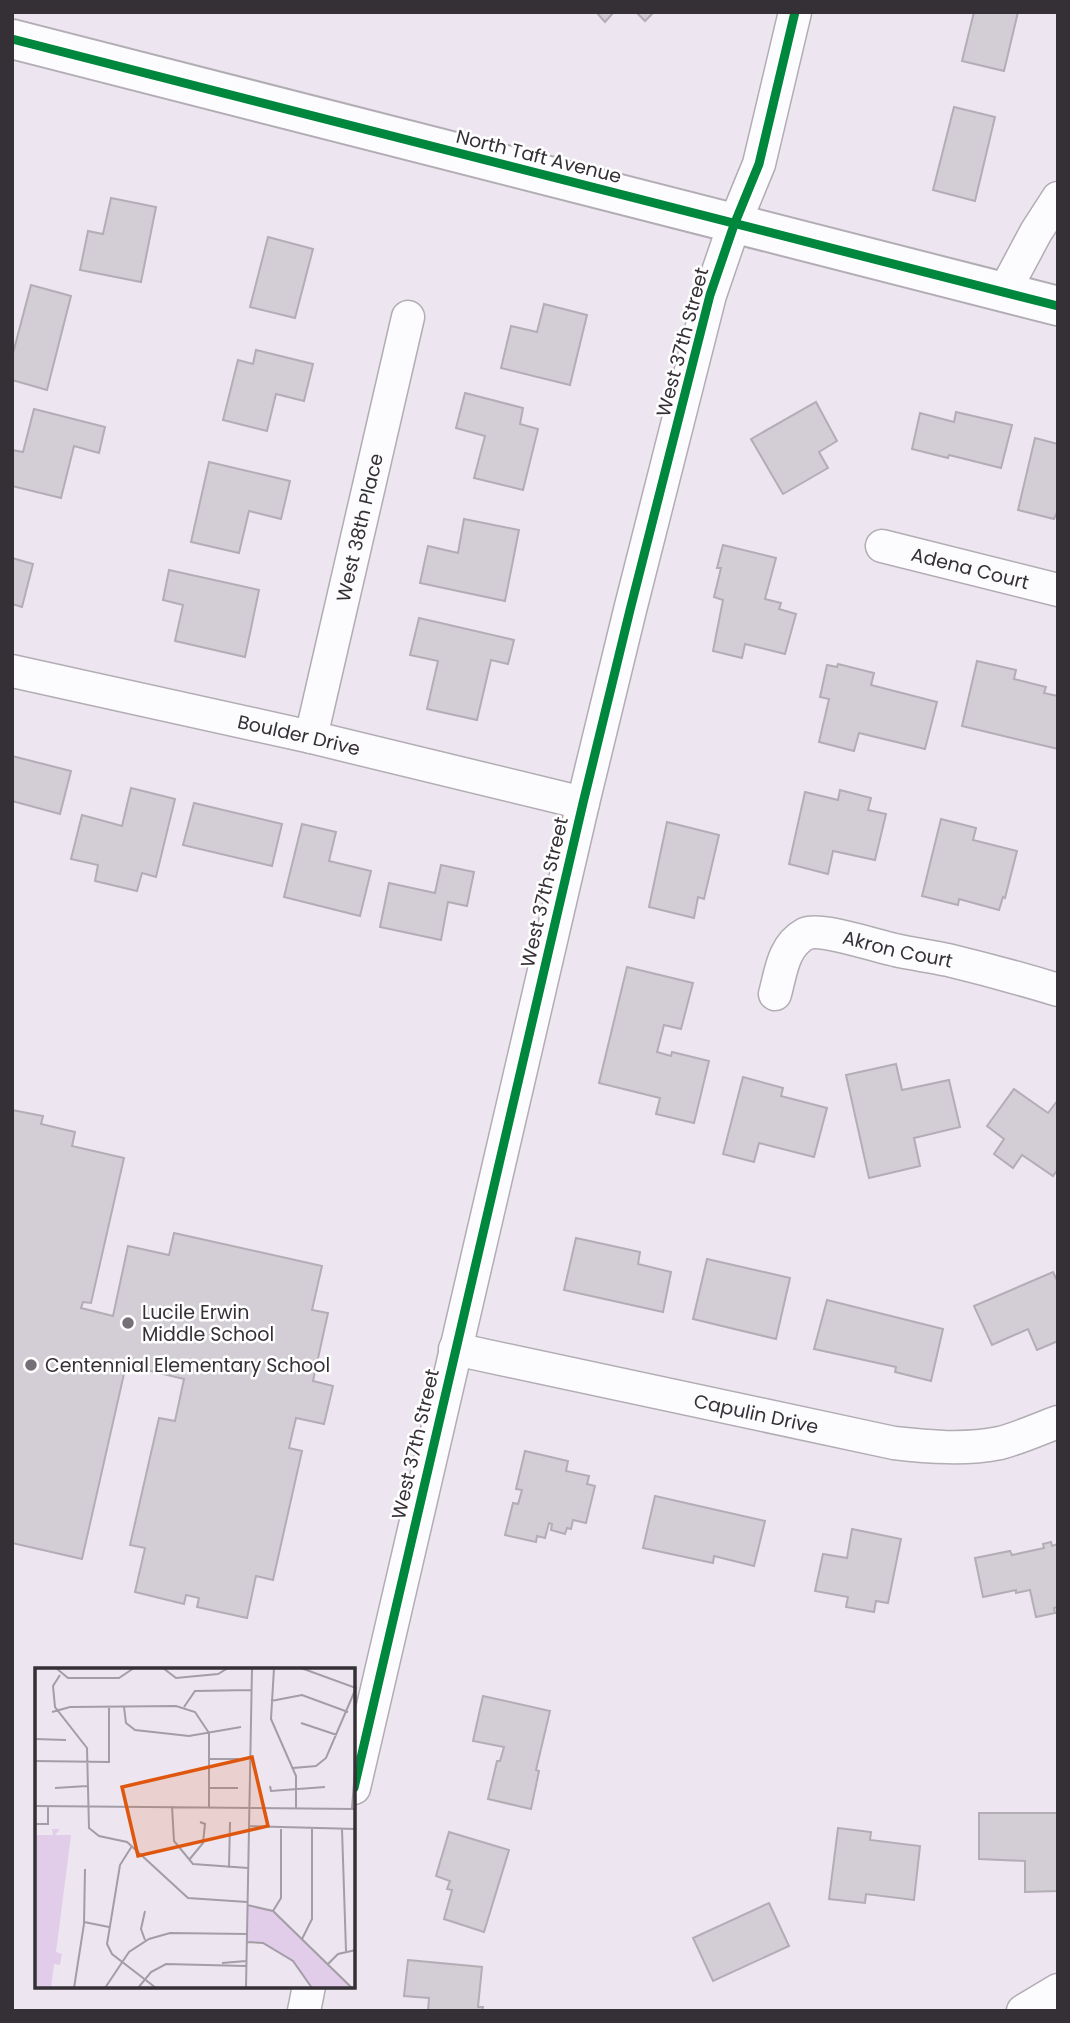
<svg xmlns="http://www.w3.org/2000/svg" width="1070" height="2023" font-family="Poppins,sans-serif">
<rect width="100%" height="100%" fill="#ede6f0"/>
<g fill="#d3ced5" stroke="#b3adb5" stroke-width="2">
<path d="M596,12H614L605,22Z"/>
<path d="M636,12H654L645,21Z"/>
<path d="M974,12H1018L1004,71L962,61Z"/>
<path d="M954,107L995,117L975,201L933,190Z"/>
<path d="M111,198L156,207L141,282L80,270L88,231L103,234Z"/>
<path d="M268,237L313,249L295,318L250,307Z"/>
<path d="M31,285L71,296L47,390L12,380V357Z"/>
<path d="M544,304L587,315L570,385L501,368L511,326L537,332Z"/>
<path d="M256,350L313,364L304,401L276,394L267,431L223,420L238,360L253,364Z"/>
<path d="M465,393L523,408L520,424L538,429L523,490L474,478L485,436L456,428Z"/>
<path d="M816,402L837,441L819,452L828,468L783,494L751,439Z"/>
<path d="M34,409L105,427L99,453L74,446L61,498L12,486V450L23,452Z"/>
<path d="M956,412L1012,425L1001,468L949,455L948,458L912,449L920,413L954,422Z"/>
<path d="M1035,438L1058,444V510L1054,519L1018,510Z"/>
<path d="M209,462L290,481L281,519L249,511L239,553L191,542Z"/>
<path d="M464,519L519,530L505,601L420,583L428,546L458,553Z"/>
<path d="M723,545L776,558L765,599L781,603L779,609L796,614L785,654L745,644L742,658L713,651L723,600L714,597L721,568H717Z"/>
<path d="M12,558L33,564L22,607L12,604Z"/>
<path d="M169,570L259,590L245,657L175,641L183,605L163,600Z"/>
<path d="M419,618L514,640L508,664L491,660L477,720L427,709L438,661L410,655Z"/>
<path d="M977,661L1016,670L1014,679L1046,687L1044,693L1058,696V749L962,726Z"/>
<path d="M838,664L874,673L871,685L937,702L925,749L859,733L854,751L819,742L829,699L820,697L827,665L837,667Z"/>
<path d="M12,756L71,771L60,814L12,801Z"/>
<path d="M131,788L175,799L156,877L142,873L137,891L95,881L98,865L71,859L82,815L122,826Z"/>
<path d="M840,790L871,798L868,810L886,814L875,860L833,851L828,874L789,864L805,792L838,800Z"/>
<path d="M194,803L282,824L272,866L183,845Z"/>
<path d="M941,819L976,828L973,840L1017,851L1005,898L1003,897L999,910L959,899L958,905L922,896Z"/>
<path d="M667,822L719,835L704,899L698,897L694,918L649,907Z"/>
<path d="M302,824L336,832L329,861L371,871L360,916L284,897Z"/>
<path d="M441,865L474,872L467,906L448,902L441,940L380,927L389,883L435,893Z"/>
<path d="M627,967L693,983L681,1029L664,1025L657,1052L671,1056L672,1052L709,1061L694,1123L656,1114L660,1098L599,1083Z"/>
<path d="M896,1064L902,1090L949,1080L960,1127L914,1138L920,1166L869,1178L846,1075Z"/>
<path d="M743,1077L783,1088L781,1096L827,1108L814,1157L759,1143L754,1162L723,1154Z"/>
<path d="M1014,1089L1048,1113L1058,1100V1169L1053,1176L1022,1155L1013,1168L994,1154L1004,1139L987,1126Z"/>
<path d="M12,1110L43,1116L41,1124L75,1132L72,1146L124,1158L91,1303L83,1302L81,1308L113,1316L128,1246L169,1255L174,1233L322,1266L312,1310L328,1313L313,1381L333,1386L324,1424L296,1418L289,1448L302,1451L273,1580L256,1576L247,1618L197,1607L199,1598L186,1595L184,1604L135,1592L145,1548L130,1545L159,1418L175,1421L184,1379L126,1365L82,1559L12,1543Z"/>
<path d="M576,1238L640,1252L638,1264L671,1272L663,1312L564,1290Z"/>
<path d="M707,1259L790,1278L776,1339L693,1319Z"/>
<path d="M1053,1272L1058,1282V1341L1037,1350L1028,1329L992,1345L974,1306Z"/>
<path d="M827,1300L943,1329L931,1381L895,1372L896,1367L814,1349Z"/>
<path d="M525,1451L568,1461L566,1471L589,1476L587,1484L595,1486L586,1523L573,1520L571,1529L567,1528L565,1534L551,1530L552,1524L549,1523L545,1538L537,1536L536,1542L505,1535L513,1503L518,1504L522,1490L516,1489Z"/>
<path d="M655,1496L765,1521L754,1566L714,1556L713,1563L643,1548Z"/>
<path d="M852,1529L901,1539L888,1603L876,1601L874,1612L846,1607L848,1597L815,1591L823,1554L847,1558Z"/>
<path d="M1051,1542L1052,1546L1058,1544V1607L1054,1608L1055,1613L1036,1617L1030,1590L1016,1593V1590L983,1597L975,1558L1010,1551L1012,1555L1044,1548L1043,1544Z"/>
<path d="M483,1696L550,1711L536,1770L539,1771L531,1809L488,1799L497,1761H500L504,1747L473,1741Z"/>
<path d="M979,1813H1058V1891L1025,1892V1861L979,1859Z"/>
<path d="M838,1828L871,1832L870,1840L920,1846L914,1900L866,1894L865,1903L829,1899Z"/>
<path d="M449,1832L509,1850L484,1932L444,1919L452,1890L447,1889L450,1881L436,1876Z"/>
<path d="M769,1903L789,1946L713,1981L693,1938Z"/>
<path d="M408,1960L482,1967L478,2007H483L482,2011H428L429,1998L404,1996Z"/>
</g>
<g fill="none" stroke-linecap="round" stroke-linejoin="round">
<defs>
<g id="minor">
<path d="M1004,292L1036,232L1058,198"/>
<path id="s1" d="M882,546L1058,590"/>
<path id="s2" d="M12,671L311,737L583,803"/>
<path id="s3" d="M311,737L408,317"/>
<path id="s4" d="M775,994C781,972 783,946 805,934C820,927 876,946 895,950C912,954 930,956 948,960C985,969 1022,979 1058,990"/>
<path id="s5" d="M455,1349L894,1443C929,1447 965,1450 1000,1443C1019,1438 1039,1429 1058,1422"/>
<path d="M354,1788L583,803L630,610L710,295L734,225L759,164L795,12"/>
<path d="M304,2011L309,1986"/>
<path d="M1023,2011L1058,1990"/>
</g>
<path id="major" d="M12,39L1058,306"/>
</defs>
<use href="#minor" stroke="#b2acb4" stroke-width="35"/>
<use href="#major" stroke="#b2acb4" stroke-width="42"/>
<use href="#minor" stroke="#fcfbfd" stroke-width="32"/>
<use href="#major" stroke="#fcfbfd" stroke-width="38"/>
<defs>
<g id="cycleway">
<path d="M12,39L1058,306"/>
<path d="M354,1788L583,803L630,610L710,295L734,225L759,164L795,12"/>
</g>
</defs>
<use href="#cycleway" stroke="#fff" stroke-width="13"/>
<use href="#cycleway" stroke="#00873e" stroke-width="9"/>
</g>
<g fill="#757077" stroke="#fff" stroke-width="2.5">
<circle cx="128" cy="1323" r="7"/>
<circle cx="31" cy="1365" r="7"/>
</g>
<g text-anchor="middle" stroke-width="5" stroke-linejoin="round" paint-order="stroke">
<g font-size="19" fill="#353036" stroke="#fff">
<text transform="translate(539 156) rotate(14)" y="7">North Taft Avenue</text>
<text transform="translate(682 342) rotate(-75)" y="7">West 37th Street</text>
<text dy="7" stroke="none"><textPath href="#s3" startOffset="215">West 38th Place</textPath></text>
<text dy="7" stroke="none"><textPath href="#s1" startOffset="91">Adena Court</textPath></text>
<text dy="7" stroke="none"><textPath href="#s2" startOffset="294">Boulder Drive</textPath></text>
<text transform="translate(544 892) rotate(-77)" y="7">West 37th Street</text>
<text dy="7" stroke="none"><textPath href="#s4" startOffset="164">Akron Court</textPath></text>
<text dy="7" stroke="none"><textPath href="#s5" startOffset="308">Capulin Drive</textPath></text>
<text transform="translate(415 1444) rotate(-77)" y="7">West 37th Street</text>
</g>
<g font-size="19" fill="#353036" stroke="#fff" text-anchor="start">
<text x="142" y="1319">Lucile Erwin<tspan x="142" dy="22">Middle School</tspan></text>
<text x="45" y="1372">Centennial Elementary School</text>
</g>
</g>
<g transform="translate(35 1668)">
<rect width="320" height="320" fill="#ede6f0"/>
<path d="M17,161H25L20,167H36L21,284L27,286L25,297L19,296L16,320H0V167H18ZM212,237L238,243L317,320H277L258,293L228,275L212,274Z" fill="#e1cce9"/>
<path fill="none" stroke="#a39da6" stroke-width="2" d="M21,0L33,10H84L99,0M128,0L141,10L183,6L193,0M239,0L236,51L261,108V141M25,7L18,18L20,39L52,80L54,160L64,168L92,174L153,230L212,234M236,33L267,27L313,44M89,39L91,55L100,62L154,68L206,59M149,39L160,23L216,22M17,44L35,39L141,38L160,44L174,65V139M266,55L302,67M0,71L31,72M174,91H204M0,93L74,94V39M258,100L281,98L291,90L321,20L266,0M235,118L236,123L290,119M20,120L52,118M174,120H203M0,138L321,141M137,138L139,173L158,196L213,200M317,141L321,88M0,156H13V139M214,158L321,161M307,161L311,283M97,178L85,197L72,276L77,286L121,320M154,192L168,175L170,156L165,154M194,200L195,154M212,237L238,243L317,320M110,243L106,261L110,272M238,243L246,230V161M49,254L74,259M267,271L277,251V161M212,274L228,275L258,293L277,320M187,295L211,293M293,296L303,286L321,282M39,320L49,256L50,201M70,320L94,284L114,271L135,265L212,266M103,320L116,304L131,296L211,298M211,320L217,0"/>
<path fill="#df570e" fill-opacity="0.15" stroke="#df570e" stroke-width="3.5" d="M217,89L233,158L103,188L87,119Z"/>
<rect width="320" height="320" fill="none" stroke="#353036" stroke-width="3.5"/>
</g>
<rect width="1070" height="2023" fill="none" stroke="#353036" stroke-width="28"/>
</svg>
